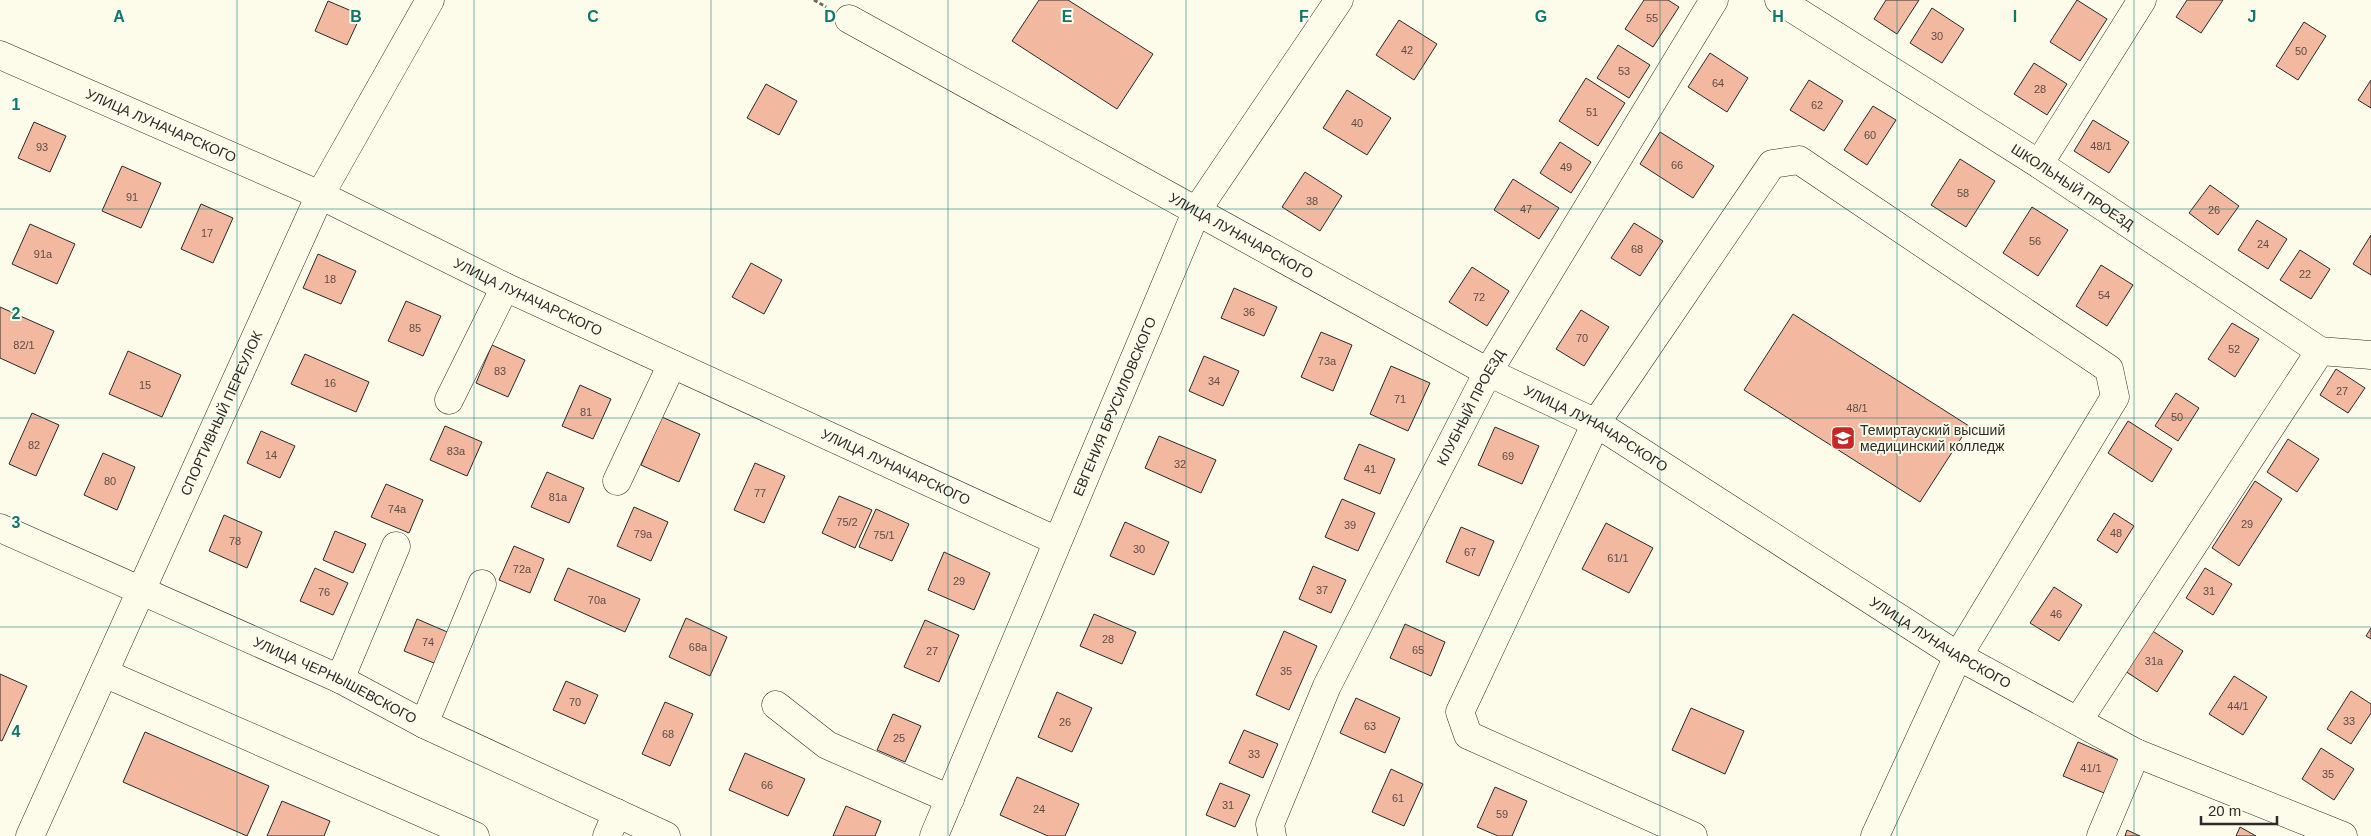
<svg xmlns="http://www.w3.org/2000/svg" width="2371" height="836" font-family="Arial,sans-serif">
<rect width="100%" height="100%" fill="#fdfbea"/>
<g fill="#f2b8a0" stroke="#2b2b2b">
<path d="M1039,0H1068L1153,54L1117,109L1012,41Z"/>
<path d="M1644,0H1668L1679,7L1653,47L1625,29Z"/>
<path d="M1886,0H1919L1897,34L1874,19Z"/>
<path d="M2077,0L2107,19L2080,61L2050,42Z"/>
<path d="M2187,0H2223L2201,33L2176,17Z"/>
<path d="M328,1L361,15L347,45L315,31Z"/>
<path d="M1932,8L1964,29L1942,63L1910,43Z"/>
<path d="M1399,20L1437,44L1414,80L1376,55Z"/>
<path d="M2304,22L2326,36L2298,80L2276,66Z"/>
<path d="M1618,45L1650,65L1629,98L1597,78Z"/>
<path d="M1710,53L1748,78L1727,112L1688,87Z"/>
<path d="M2034,63L2067,84L2047,115L2014,94Z"/>
<path d="M1586,78L1625,103L1598,146L1559,121Z"/>
<path d="M1809,80L1843,101L1824,131L1790,110Z"/>
<path d="M2371,80V108L2358,100Z"/>
<path d="M766,84L797,101L779,135L747,118Z"/>
<path d="M1347,90L1391,118L1367,155L1323,128Z"/>
<path d="M1873,106L1896,120L1867,165L1844,150Z"/>
<path d="M2093,120L2129,142L2109,173L2074,151Z"/>
<path d="M34,122L66,136L50,172L18,158Z"/>
<path d="M1660,132L1714,166L1693,198L1640,164Z"/>
<path d="M1560,142L1591,162L1571,193L1540,173Z"/>
<path d="M1960,159L1995,181L1966,227L1931,205Z"/>
<path d="M122,166L161,183L141,228L102,211Z"/>
<path d="M1305,172L1342,196L1320,231L1282,207Z"/>
<path d="M1513,179L1559,208L1539,239L1494,210Z"/>
<path d="M2210,185L2239,206L2218,235L2189,213Z"/>
<path d="M201,204L233,218L213,263L181,249Z"/>
<path d="M2032,207L2068,230L2038,276L2003,253Z"/>
<path d="M2257,220L2287,239L2268,269L2238,250Z"/>
<path d="M1634,223L1663,241L1640,276L1611,258Z"/>
<path d="M30,224L75,244L57,284L12,264Z"/>
<path d="M2371,235V275L2353,264Z"/>
<path d="M2300,250L2330,269L2311,299L2280,280Z"/>
<path d="M318,254L356,271L341,304L303,288Z"/>
<path d="M751,263L782,280L764,314L732,297Z"/>
<path d="M2101,265L2133,285L2107,326L2076,306Z"/>
<path d="M1472,267L1509,291L1487,326L1449,302Z"/>
<path d="M1234,288L1277,307L1264,336L1221,318Z"/>
<path d="M406,301L441,316L423,356L388,341Z"/>
<path d="M0,307L54,331L35,374L0,358Z"/>
<path d="M1581,310L1609,327L1584,366L1556,349Z"/>
<path d="M1793,314L1969,426L1920,502L1744,390Z"/>
<path d="M2232,323L2259,339L2235,377L2208,359Z"/>
<path d="M1321,332L1352,345L1333,391L1301,377Z"/>
<path d="M492,345L525,360L508,397L476,383Z"/>
<path d="M128,351L181,375L162,417L109,394Z"/>
<path d="M305,354L369,382L356,412L291,384Z"/>
<path d="M1204,356L1239,371L1223,406L1189,391Z"/>
<path d="M1391,366L1430,383L1408,431L1370,414Z"/>
<path d="M2336,369L2365,388L2348,413L2320,395Z"/>
<path d="M580,385L611,399L593,439L562,426Z"/>
<path d="M2176,393L2199,408L2178,441L2155,426Z"/>
<path d="M32,413L59,425L36,476L9,464Z"/>
<path d="M662,417L700,434L679,482L641,465Z"/>
<path d="M2128,421L2172,449L2152,482L2108,453Z"/>
<path d="M445,426L482,442L467,476L430,460Z"/>
<path d="M1495,427L1539,446L1522,484L1478,465Z"/>
<path d="M261,431L295,446L280,478L247,463Z"/>
<path d="M1159,436L1216,460L1201,493L1145,468Z"/>
<path d="M2288,439L2319,459L2297,492L2267,472Z"/>
<path d="M1359,444L1395,459L1380,494L1344,479Z"/>
<path d="M103,453L135,467L117,510L84,495Z"/>
<path d="M755,463L785,476L764,523L734,510Z"/>
<path d="M547,472L584,488L569,523L531,507Z"/>
<path d="M2255,481L2282,499L2239,566L2212,548Z"/>
<path d="M386,484L423,500L409,533L371,517Z"/>
<path d="M839,496L872,510L855,548L822,533Z"/>
<path d="M1342,499L1375,513L1358,551L1325,537Z"/>
<path d="M634,507L668,522L651,561L617,546Z"/>
<path d="M876,509L909,524L892,561L859,547Z"/>
<path d="M2114,513L2134,526L2117,553L2097,540Z"/>
<path d="M224,515L262,532L247,568L209,551Z"/>
<path d="M1125,522L1169,542L1154,575L1110,556Z"/>
<path d="M1606,523L1653,548L1629,593L1582,569Z"/>
<path d="M1461,527L1494,541L1479,576L1446,562Z"/>
<path d="M335,531L366,544L353,573L323,560Z"/>
<path d="M514,546L544,559L530,593L499,580Z"/>
<path d="M944,552L990,573L974,610L928,590Z"/>
<path d="M1313,566L1346,580L1331,613L1299,599Z"/>
<path d="M315,568L348,583L333,615L300,601Z"/>
<path d="M568,568L640,599L625,632L554,600Z"/>
<path d="M2205,568L2232,584L2213,615L2186,598Z"/>
<path d="M2054,587L2082,605L2059,641L2030,623Z"/>
<path d="M1094,614L1136,632L1122,664L1080,646Z"/>
<path d="M686,618L727,637L710,676L669,657Z"/>
<path d="M417,619L452,634L439,665L404,651Z"/>
<path d="M925,620L959,635L939,682L904,667Z"/>
<path d="M1405,624L1445,642L1431,676L1390,658Z"/>
<path d="M2371,628V639L2366,636Z"/>
<path d="M2151,630L2183,651L2157,692L2125,671Z"/>
<path d="M1284,631L1317,646L1289,710L1256,695Z"/>
<path d="M0,674L27,686L2,741L0,740Z"/>
<path d="M2234,676L2267,697L2243,735L2209,714Z"/>
<path d="M566,681L598,695L585,724L553,710Z"/>
<path d="M2351,691L2371,704V713L2351,744L2327,729Z"/>
<path d="M1057,692L1092,708L1072,752L1038,737Z"/>
<path d="M1356,698L1400,718L1385,753L1340,733Z"/>
<path d="M665,702L693,714L670,766L642,754Z"/>
<path d="M1691,708L1744,731L1725,774L1672,750Z"/>
<path d="M893,714L921,726L905,762L877,750Z"/>
<path d="M1244,730L1278,744L1263,778L1229,763Z"/>
<path d="M145,732L269,786L247,836L123,782Z"/>
<path d="M2078,742L2119,760L2104,793L2063,776Z"/>
<path d="M2321,748L2354,769L2334,800L2302,779Z"/>
<path d="M745,753L805,779L788,816L729,790Z"/>
<path d="M1391,769L1423,784L1404,826L1372,812Z"/>
<path d="M1017,777L1079,804L1065,836H1048L1000,815Z"/>
<path d="M1220,783L1250,795L1235,827L1206,815Z"/>
<path d="M1495,787L1527,801L1512,836H1498L1477,827Z"/>
<path d="M282,801L330,821L324,836H267Z"/>
<path d="M846,806L881,821L875,836H833Z"/>
<path d="M2240,827L2256,836H2236Z"/>
<path d="M2127,830L2140,836H2125Z"/>
</g>
<g fill="none" stroke-linecap="round" stroke-linejoin="round">
<defs>
<g id="minor">
<path id="s1" d="M1779,0L2039,164L2320,351L2371,355"/>
<path id="s2" d="M849,19L1488,372L1596,423L1958,656L2136,753L2343,836"/>
<path id="s3" d="M0,55L320,195L505,287L1057,541"/>
<path d="M2039,164L2142,0"/>
<path d="M449,400L505,287"/>
<path d="M617,481L672,364"/>
<path id="s4" d="M0,528L340,679L424,724L666,836"/>
<path d="M104,673L475,836"/>
<path d="M340,679L396,546"/>
<path d="M776,705L827,745L950,799"/>
<path d="M2078,721L2320,351"/>
<path d="M424,724L482,584"/>
<path id="s5" d="M30,836L320,195L430,0"/>
<path d="M607,836L617,813"/>
<path id="s6" d="M934,836L1197,210L1339,0"/>
<path id="s7" d="M1272,836L1270,824L1327,686L1488,372L1714,0"/>
<path d="M1693,836L1468,735L1460,712L1596,423L1772,164L1799,160L2109,369L2115,397L1958,656L1875,836"/>
<path d="M2101,836L2136,753"/>
</g>
</defs>
<use href="#minor" stroke="#2b2b2b" stroke-width="29"/>
<path stroke="#6a6964" stroke-width="3" stroke-dasharray="4 2.5" stroke-linecap="butt" d="M814,0L826,7"/>
<use href="#minor" stroke="#fdfbea" stroke-width="28"/>
</g>
<path fill="none" stroke="#0f766e" stroke-width="1" stroke-opacity="0.55" d="M237,0V836M474,0V836M711,0V836M948,0V836M1186,0V836M1423,0V836M1660,0V836M1897,0V836M2134,0V836M0,209H2371M0,418H2371M0,627H2371"/>
<defs>
<symbol id="university-square" viewBox="-11 -11 22 22"><rect x="-9" y="-9" width="18" height="18" rx="4" fill="#c62828" stroke="#fdfbea"/><path d="M0-5L7-2L0 1L-7-2ZM-4 1L0 2.5L4 1V4Q0 6-4 4Z" fill="#fff"/></symbol>
</defs>
<g fill-rule="evenodd">
<use href="#university-square" x="1829" y="424" width="28" height="28"/>
</g>
<g text-anchor="middle" stroke-width="4" stroke-linejoin="round" paint-order="stroke">
<g font-size="11" fill="#5d4e48">
<text x="1652" y="22">55</text>
<text x="1937" y="40">30</text>
<text x="1407" y="54">42</text>
<text x="2301" y="55">50</text>
<text x="1624" y="75">53</text>
<text x="1718" y="87">64</text>
<text x="2040" y="93">28</text>
<text x="1817" y="109">62</text>
<text x="1592" y="116">51</text>
<text x="1357" y="127">40</text>
<text x="1870" y="139">60</text>
<text x="2101" y="150">48/1</text>
<text x="42" y="151">93</text>
<text x="1677" y="169">66</text>
<text x="1566" y="171">49</text>
<text x="1963" y="197">58</text>
<text x="132" y="201">91</text>
<text x="1312" y="205">38</text>
<text x="1526" y="213">47</text>
<text x="2214" y="214">26</text>
<text x="207" y="237">17</text>
<text x="2035" y="245">56</text>
<text x="2263" y="248">24</text>
<text x="1637" y="253">68</text>
<text x="43" y="258">91а</text>
<text x="2305" y="278">22</text>
<text x="330" y="283">18</text>
<text x="2104" y="299">54</text>
<text x="1479" y="301">72</text>
<text x="1249" y="316">36</text>
<text x="415" y="332">85</text>
<text x="1582" y="342">70</text>
<text x="24" y="349">82/1</text>
<text x="2234" y="353">52</text>
<text x="1327" y="365">73а</text>
<text x="500" y="375">83</text>
<text x="1214" y="385">34</text>
<text x="330" y="387">16</text>
<text x="145" y="389">15</text>
<text x="2342" y="395">27</text>
<text x="1400" y="403">71</text>
<text x="1857" y="412">48/1</text>
<text x="586" y="416">81</text>
<text x="2177" y="421">50</text>
<text x="34" y="449">82</text>
<text x="456" y="455">83а</text>
<text x="271" y="459">14</text>
<text x="1508" y="460">69</text>
<text x="1180" y="468">32</text>
<text x="1370" y="473">41</text>
<text x="110" y="485">80</text>
<text x="760" y="497">77</text>
<text x="558" y="501">81а</text>
<text x="397" y="513">74а</text>
<text x="847" y="526">75/2</text>
<text x="2247" y="528">29</text>
<text x="1350" y="529">39</text>
<text x="2116" y="537">48</text>
<text x="643" y="538">79а</text>
<text x="884" y="539">75/1</text>
<text x="235" y="545">78</text>
<text x="1139" y="553">30</text>
<text x="1470" y="556">67</text>
<text x="1618" y="562">61/1</text>
<text x="522" y="573">72а</text>
<text x="959" y="585">29</text>
<text x="1322" y="594">37</text>
<text x="2209" y="595">31</text>
<text x="324" y="596">76</text>
<text x="597" y="604">70а</text>
<text x="2056" y="618">46</text>
<text x="1108" y="643">28</text>
<text x="428" y="646">74</text>
<text x="698" y="651">68а</text>
<text x="1418" y="654">65</text>
<text x="932" y="655">27</text>
<text x="2154" y="665">31а</text>
<text x="1286" y="675">35</text>
<text x="575" y="706">70</text>
<text x="2238" y="710">44/1</text>
<text x="2349" y="725">33</text>
<text x="1065" y="726">26</text>
<text x="1370" y="730">63</text>
<text x="668" y="738">68</text>
<text x="899" y="742">25</text>
<text x="1254" y="758">33</text>
<text x="2091" y="772">41/1</text>
<text x="2328" y="778">35</text>
<text x="767" y="789">66</text>
<text x="1398" y="802">61</text>
<text x="1228" y="809">31</text>
<text x="1039" y="813">24</text>
<text x="1502" y="818">59</text>
</g>
<g font-size="14" fill="#2b2b2b" stroke="#fdfbea">
<text dy="5" stroke="none"><textPath href="#s3" startOffset="176">УЛИЦА ЛУНАЧАРСКОГО</textPath></text>
<text dy="5" stroke="none"><textPath href="#s1" startOffset="348">ШКОЛЬНЫЙ ПРОЕЗД</textPath></text>
<text dy="5" stroke="none"><textPath href="#s2" startOffset="448">УЛИЦА ЛУНАЧАРСКОГО</textPath></text>
<text dy="5" stroke="none"><textPath href="#s3" startOffset="581">УЛИЦА ЛУНАЧАРСКОГО</textPath></text>
<text dy="5" stroke="none"><textPath href="#s6" startOffset="466">ЕВГЕНИЯ БРУСИЛОВСКОГО</textPath></text>
<text dy="5" stroke="none"><textPath href="#s7" startOffset="475">КЛУБНЫЙ ПРОЕЗД</textPath></text>
<text dy="5" stroke="none"><textPath href="#s5" startOffset="464">СПОРТИВНЫЙ ПЕРЕУЛОК</textPath></text>
<text dy="5" stroke="none"><textPath href="#s2" startOffset="852">УЛИЦА ЛУНАЧАРСКОГО</textPath></text>
<text dy="5" stroke="none"><textPath href="#s3" startOffset="986">УЛИЦА ЛУНАЧАРСКОГО</textPath></text>
<text dy="5" stroke="none"><textPath href="#s2" startOffset="1258">УЛИЦА ЛУНАЧАРСКОГО</textPath></text>
<text dy="5" stroke="none"><textPath href="#s4" startOffset="368">УЛИЦА ЧЕРНЫШЕВСКОГО</textPath></text>
</g>
<g font-size="14" fill="#2b2b2b" stroke="#fdfbea" text-anchor="start">
<text x="1860" y="435">Темиртауский высший<tspan x="1860" dy="16">медицинский колледж</tspan></text>
</g>
</g>
<g font-size="16" text-anchor="middle" font-weight="bold" fill="#0f766e" stroke="#fdfbea" stroke-width="4" stroke-linejoin="round" paint-order="stroke">
<text x="119" y="22">A</text>
<text x="356" y="22">B</text>
<text x="593" y="22">C</text>
<text x="830" y="22">D</text>
<text x="1067" y="22">E</text>
<text x="1304" y="22">F</text>
<text x="1541" y="22">G</text>
<text x="1778" y="22">H</text>
<text x="2015" y="22">I</text>
<text x="2252" y="22">J</text>
<text x="16" y="110">1</text>
<text x="16" y="319">2</text>
<text x="16" y="528">3</text>
<text x="16" y="737">4</text>
</g>
<path d="M2201 816v8h76v-8" fill="none" stroke="#2b2b2b" stroke-width="2.5"/>
<text x="2208" y="816" font-size="15" fill="#2b2b2b" stroke="#fdfbea" stroke-width="4" paint-order="stroke">20 m</text>
</svg>
